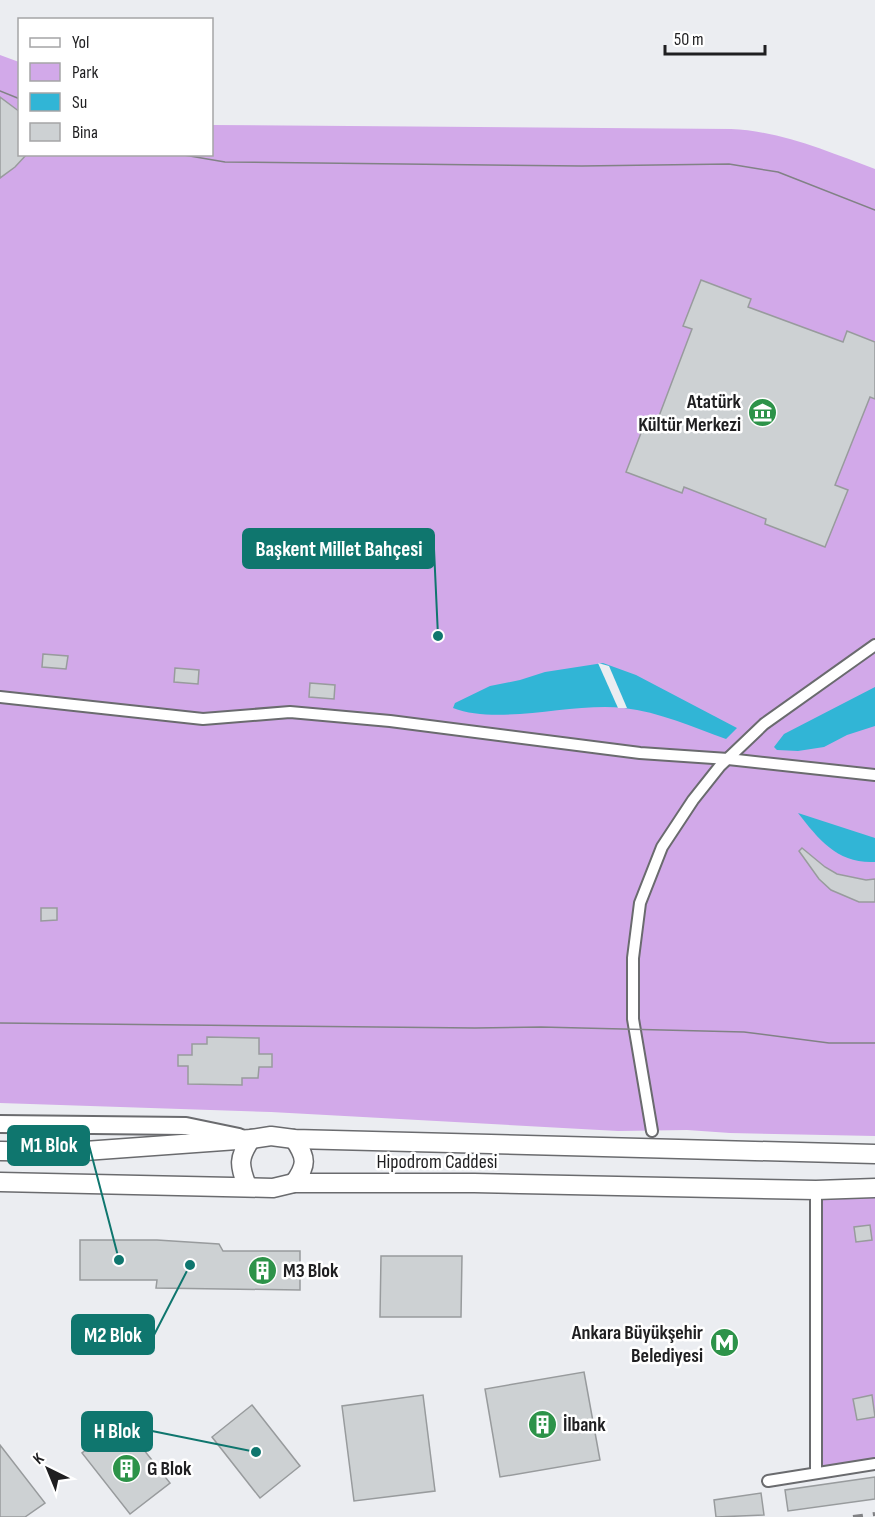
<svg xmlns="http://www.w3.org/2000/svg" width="875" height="1517" font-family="'Sofia Sans Condensed',sans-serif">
<rect width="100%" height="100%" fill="#ebedf1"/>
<g fill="#d2a9e9">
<path d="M0,55L19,62L20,154H212V125L731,129C781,131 829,152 875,169V1136L730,1133L687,1130L618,1131L271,1112L0,1103Z"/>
<path d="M875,1188V1464L816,1473V1190Z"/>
</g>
<g fill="#31b5d6">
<path d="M603,663L636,675L737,728L726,739C693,727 659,712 624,708C572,702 500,726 453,708L455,703L490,686L520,680L545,672Z"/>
<path d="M875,687V726L847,735L824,747L798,751L777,750L774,747L784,734Z"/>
<path d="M798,813L875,838V862C838,864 819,840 798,813Z"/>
</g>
<path fill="#ebedf1" d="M598,663L609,666L627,708H618Z"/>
<g fill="#cdd1d3" stroke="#989b9d" stroke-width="1.5">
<path d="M0,97L20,112V154H27L15,167L0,178Z"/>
<path d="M701,280L751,299L748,307L843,342L847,331L875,342V399L870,397L835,485L848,490L825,547L765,524L766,519L684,487L682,493L626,472L646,420L656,424L692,329L683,326Z"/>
<path d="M43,654L68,656L66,669L42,667Z"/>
<path d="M175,668L199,670L198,684L174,682Z"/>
<path d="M310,683L335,685L334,699L309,697Z"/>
<path d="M802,848L825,867L837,874L866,880L875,879V902H859L831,890L819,879L799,851Z"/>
<path d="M41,908H57V920L41,921Z"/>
<path d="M207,1037L259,1038V1054H272V1067H259L258,1078H242V1085L188,1084V1066H178V1055H192V1044H207Z"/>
<path d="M870,1225L872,1240L856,1242L854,1227Z"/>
<path d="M80,1240H157L219,1244L223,1251H300V1290L156,1288L157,1280H80Z"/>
<path d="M381,1256H462L461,1317H380Z"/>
<path d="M584,1372L600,1460L500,1477L485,1389Z"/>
<path d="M423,1395L435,1491L354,1501L342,1406Z"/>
<path d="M872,1395L875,1417L857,1420L853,1399Z"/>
<path d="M252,1405L300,1466L260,1498L212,1437Z"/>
<path d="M122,1422L170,1483L130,1514L82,1453Z"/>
<path d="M0,1445L45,1503L25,1517H0Z"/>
<path d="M875,1477V1499L788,1511L785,1490Z"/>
<path d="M761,1493L764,1515L716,1517L714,1500Z"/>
</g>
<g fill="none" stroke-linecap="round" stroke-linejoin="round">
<defs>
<g id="street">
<path d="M0,697L203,719L290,712L390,721L640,753L728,759L875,775"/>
<path d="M652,1131L633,1019V958L640,903L662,847L693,800L720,766L764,724L875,645"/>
<path d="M816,1190V1473"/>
<path d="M768,1481L875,1464"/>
</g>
<path id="secondary" d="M0,1124L186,1126L239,1137"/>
<g id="primary">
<path d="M294,1139C307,1158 307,1165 294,1183"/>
<path d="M0,1151L71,1152L251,1139L271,1136L294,1139L875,1154"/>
<path d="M0,1182L273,1188L294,1183H474L816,1190L875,1188"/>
<path d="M247,1186C239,1165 238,1158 251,1139"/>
</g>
</defs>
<use href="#street" stroke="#6a6b6e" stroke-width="14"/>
<use href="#secondary" stroke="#6a6b6e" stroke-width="20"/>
<use href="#primary" stroke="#6a6b6e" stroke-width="21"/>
<use href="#street" stroke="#fff" stroke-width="10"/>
<use href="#secondary" stroke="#fff" stroke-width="16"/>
<use href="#primary" stroke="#fff" stroke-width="18"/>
<g stroke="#818285" stroke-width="1.5">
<path d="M0,91L20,99"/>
<path d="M178,154L225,162L582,166L729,164L778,172L875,210"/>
<path d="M0,1023L475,1028L541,1027L744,1032L829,1043H875"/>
</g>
<path stroke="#818285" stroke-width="4" stroke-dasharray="10 10" stroke-linecap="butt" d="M853,1517L875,1514"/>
</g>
<defs>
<symbol id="museum-disc" viewBox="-11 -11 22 22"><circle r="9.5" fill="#2d9349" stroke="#fff"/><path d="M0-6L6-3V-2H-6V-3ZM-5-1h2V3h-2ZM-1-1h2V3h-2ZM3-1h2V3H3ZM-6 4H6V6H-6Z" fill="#fff"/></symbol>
<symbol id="building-disc" viewBox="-11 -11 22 22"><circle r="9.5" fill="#2d9349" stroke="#fff"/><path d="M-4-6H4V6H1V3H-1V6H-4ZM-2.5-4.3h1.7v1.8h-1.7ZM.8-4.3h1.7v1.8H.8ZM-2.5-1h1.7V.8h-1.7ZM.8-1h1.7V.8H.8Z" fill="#fff"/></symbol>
<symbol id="metro-disc" viewBox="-11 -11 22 22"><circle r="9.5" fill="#2d9349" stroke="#fff"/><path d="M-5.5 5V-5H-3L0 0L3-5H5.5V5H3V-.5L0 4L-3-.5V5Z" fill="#fff"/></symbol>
</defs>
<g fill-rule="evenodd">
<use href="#museum-disc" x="746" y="396" width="33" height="33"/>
<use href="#building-disc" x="246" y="1254" width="33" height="33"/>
<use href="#metro-disc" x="708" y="1326" width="33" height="33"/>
<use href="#building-disc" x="526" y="1408" width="33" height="33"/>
<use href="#building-disc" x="110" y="1452" width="33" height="33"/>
</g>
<g text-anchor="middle" stroke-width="5" stroke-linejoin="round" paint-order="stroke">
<g font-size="20" font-weight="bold" fill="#1f1f21" stroke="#fff" text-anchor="start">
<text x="741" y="408" text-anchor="end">Atatürk<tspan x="741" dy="23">Kültür Merkezi</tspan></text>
<text x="283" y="1277">M3 Blok</text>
<text x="703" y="1339" text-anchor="end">Ankara Büyükşehir<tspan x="703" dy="23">Belediyesi</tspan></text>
<text x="563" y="1431">İlbank</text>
<text x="147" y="1475">G Blok</text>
</g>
<g font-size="20" fill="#1f1f21" stroke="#fff">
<text x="437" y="1168">Hipodrom Caddesi</text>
</g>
</g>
<path fill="none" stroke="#0f766e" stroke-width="2" d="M438 636L434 549M119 1260L89 1145M190 1265L154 1335M256 1452L152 1431"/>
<g fill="#0f766e" stroke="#fff" stroke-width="2">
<circle cx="438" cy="636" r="6"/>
<circle cx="119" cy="1260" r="6"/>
<circle cx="190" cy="1265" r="6"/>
<circle cx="256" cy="1452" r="6"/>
</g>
<g fill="#0f766e" stroke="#0f766e" stroke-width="2">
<rect x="243" y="529" width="191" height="39" rx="6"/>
<rect x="8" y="1126" width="81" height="39" rx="6"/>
<rect x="72" y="1315" width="82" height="39" rx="6"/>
<rect x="82" y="1412" width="70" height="39" rx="6"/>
</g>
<g font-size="21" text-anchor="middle" font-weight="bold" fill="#fff">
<text x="339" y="556">Başkent Millet Bahçesi</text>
<text x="49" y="1152">M1 Blok</text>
<text x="113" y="1342">M2 Blok</text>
<text x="117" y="1438">H Blok</text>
</g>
<rect x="18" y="18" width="195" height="138" fill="#ffffff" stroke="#a5a5a6" stroke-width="1.5"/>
<rect x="30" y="38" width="30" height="9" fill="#ffffff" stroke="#a5a5a6" stroke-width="1.5"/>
<text x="72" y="48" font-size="18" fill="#1f1f21">Yol</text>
<rect x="30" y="63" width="30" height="18" fill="#d2a9e9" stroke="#a5a5a6" stroke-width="1.5"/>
<text x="72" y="78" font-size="18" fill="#1f1f21">Park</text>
<rect x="30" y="93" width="30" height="18" fill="#31b5d6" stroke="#a5a5a6" stroke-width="1.5"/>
<text x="72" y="108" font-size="18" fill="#1f1f21">Su</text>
<rect x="30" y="123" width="30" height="18" fill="#cdd1d3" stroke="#a5a5a6" stroke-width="1.5"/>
<text x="72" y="138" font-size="18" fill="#1f1f21">Bina</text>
<g transform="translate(48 1469) rotate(317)" stroke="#ffffff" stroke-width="4.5" paint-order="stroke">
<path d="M0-4.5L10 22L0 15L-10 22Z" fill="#1f1f21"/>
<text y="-9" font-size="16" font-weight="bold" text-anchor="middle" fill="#1f1f21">K</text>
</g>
<path d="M665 45v9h100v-9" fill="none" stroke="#1f1f21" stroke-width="3"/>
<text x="674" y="45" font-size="18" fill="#1f1f21" stroke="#ffffff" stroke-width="4.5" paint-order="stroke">50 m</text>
</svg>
